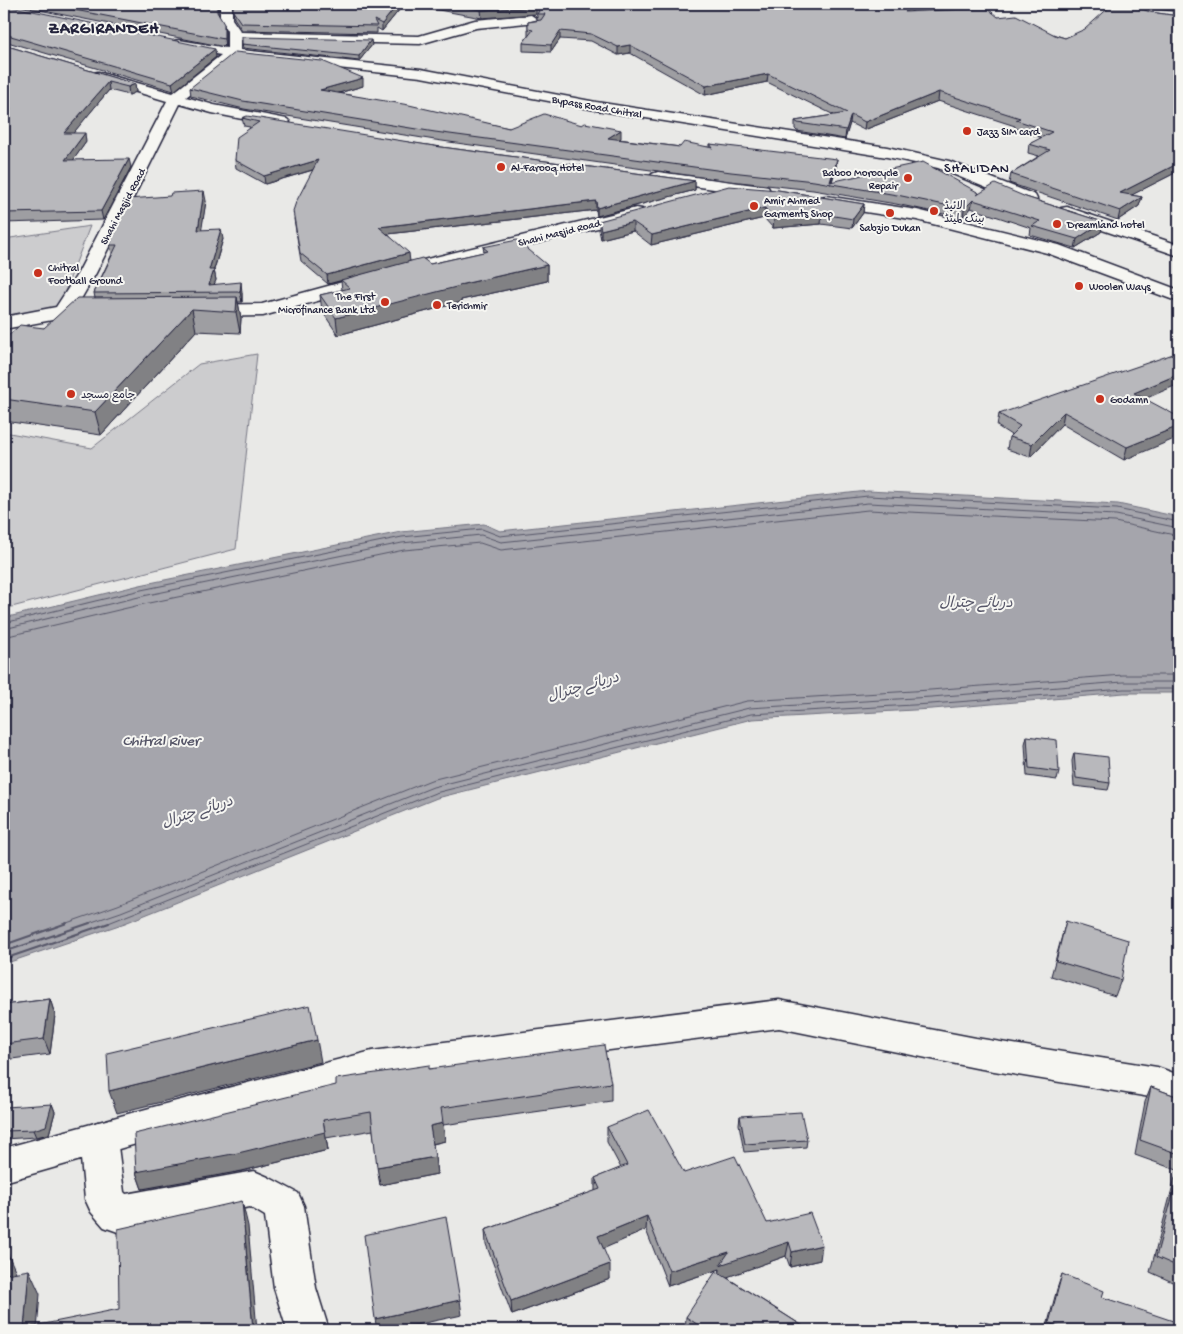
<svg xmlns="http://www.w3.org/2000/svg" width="1183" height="1334" font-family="'Gochi Hand','Playpen Sans Arabic',sans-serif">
<rect width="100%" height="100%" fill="#e9e9e7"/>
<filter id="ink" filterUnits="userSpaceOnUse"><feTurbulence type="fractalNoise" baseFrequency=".02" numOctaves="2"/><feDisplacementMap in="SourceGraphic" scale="10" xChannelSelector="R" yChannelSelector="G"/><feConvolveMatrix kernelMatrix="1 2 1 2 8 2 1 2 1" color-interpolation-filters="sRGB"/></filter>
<g filter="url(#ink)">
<g fill="#ccccce" stroke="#777784">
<path d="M90,226L59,307L4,316V239Z"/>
<path d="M257,354L236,549L4,609V432L92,448L199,364Z"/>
</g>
<path fill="#a5a5ac" stroke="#71717f" d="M868,491L1118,504L1179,517V693H1124L932,709L752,719L437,798L125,923L4,964V618L140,585L401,532L484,524L500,531Z"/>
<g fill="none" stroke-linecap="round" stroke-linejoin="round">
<g stroke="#565668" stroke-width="1">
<path d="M4,623L141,590L402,537L482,529L500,536L868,496L1117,509L1179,522"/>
<path d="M4,629L143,596L402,543L481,535L501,542L868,503L1116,515L1179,528"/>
<path d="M4,637L144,604L404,550L480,543L501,550L868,510L1115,522L1179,536"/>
<path d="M64,924L118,905L431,780L747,701L930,690L1123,675H1179"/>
<path d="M86,924L121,912L433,787L749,708L931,697L1123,682H1179"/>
<path d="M106,924L435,793L751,714L931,704L1124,689H1179"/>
</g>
<g stroke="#565668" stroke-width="2">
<path d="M4,945L67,923"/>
<path d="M4,952L90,923"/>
<path d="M4,959L109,923"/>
</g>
<defs>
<g id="minor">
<path d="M220,4H232V19L241,32L419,36L475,20L531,15L537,19L536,22L476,28L420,44L241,40V50L421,69L596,102L887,147L949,161L1035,195L1037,199L1035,203H1023L938,168L887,157L596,110L421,77L237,57L186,97L214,105L287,119L290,122L287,125L282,127L212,113L180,104L96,273L77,306L106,307L109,311L106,315L63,318L4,329V317L56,307L78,273L167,101L93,79L91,76L93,73L98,72L173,93L221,55L174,47L172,44L174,41L179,40L227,48V31L220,19Z"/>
<path d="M658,172L762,186L768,187L770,191L768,195L762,196L652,180L650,177L652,174Z"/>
<path d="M826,196L917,210L1059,245L1179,290V302L1047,253L917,220L820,205L817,201L820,197Z"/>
<path d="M1067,207L1179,245V256L1061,216L1058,212L1061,208Z"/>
<path d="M636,208L642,209L645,213L642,217L441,267L263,316L202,317L195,315L192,311L195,307L202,305L262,304L427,259Z"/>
<path d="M98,1122L111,1127L117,1139L124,1192L126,1194L254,1171L268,1177L298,1193L304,1206L316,1288L329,1330H287L274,1288L265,1216L250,1207L118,1232L104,1227L91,1212L85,1199L79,1139L85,1127Z"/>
</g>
<path id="highway" d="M779,1000L976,1038L1157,1067L1179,1075V1107L1156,1098L976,1068L779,1028L372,1081L157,1138L4,1182V1148L157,1106L372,1051Z"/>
</defs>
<use href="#minor" stroke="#22223b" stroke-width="3"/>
<use href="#highway" stroke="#22223b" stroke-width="3"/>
<use href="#minor" fill="#f6f6f2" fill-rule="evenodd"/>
<use href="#highway" fill="#f6f6f2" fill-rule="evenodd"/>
</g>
<g fill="#9e9ea2" stroke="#22223b">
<path d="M9,4H218V14L225,32V47Z"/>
<path d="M404,4L382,31L377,28V33L242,30L234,18L233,11Z"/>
<path d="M406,4H918L911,11L998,17L1065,38L1150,12L1179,16V171L1131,195L1142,197L1139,206L1118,220L1009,183L1011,174L1039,156L1028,153L1029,144L1042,138L1015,128V126L938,101L864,130L850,123L845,139L797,131L795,129V121L834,115L767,82L705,95L630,53L618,55L591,41L560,39L551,52L523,51V43L528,36V22L537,20V16L536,14L482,18Z"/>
<path d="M1139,4H1179V12L1156,9Z"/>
<path d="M4,5L216,57L174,91L4,41Z"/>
<path d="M242,44L372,45L359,61L243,48Z"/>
<path d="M4,45L135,84L136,92L129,95L109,90L73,133L86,142L73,160L131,167L103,220L4,223Z"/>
<path d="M363,86L339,93L509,128L621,138L619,139L680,147H710V144L836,168L832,182L979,194L1026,197L1103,222L1101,232L1075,248L1030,235L1031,228L971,208L963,218L896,204L813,190L730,181L435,140L244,109L191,96L190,88Z"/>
<path d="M242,118L434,146L695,181V190L597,216L596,210L388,234L410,261L430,264L484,252L483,247L547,265V281L461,300V302L338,335L322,311L320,295L342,290L341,281L328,284L301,261L294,219L313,170L265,184L236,168L235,160L250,127L244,126Z"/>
<path d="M778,190L864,204L863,213L852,228L821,224L773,228L764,218L651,245L633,231L601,239L599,230V221Z"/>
<path d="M206,201L201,230L223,239L214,270L216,280L214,284L242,293V302H238L241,318L240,333L196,331L101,435L4,421V340L44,328L95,298L94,293L112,254L110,245Z"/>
<path d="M1145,399L1124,460L1062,424L1030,457L1007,449L1009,437L1011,435L997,426L999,414Z"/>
<path d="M1027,736L1059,772L1057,780L1027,776L1025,744Z"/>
<path d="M1074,753L1110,783L1108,790L1074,786L1072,761Z"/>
<path d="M1066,921L1121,980L1115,996L1051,976Z"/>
<path d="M50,999L55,1015L50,1054L4,1060V1005Z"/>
<path d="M429,1069L611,1083V1101L443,1125L445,1141L433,1144L437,1174L380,1185L373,1130L326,1138L328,1150L242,1171L142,1189L136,1172Z"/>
<path d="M1151,1087L1179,1097V1285L1150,1272L1177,1170L1135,1155L1145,1102Z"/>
<path d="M52,1104L55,1112L49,1134L36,1137L4,1139V1117Z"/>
<path d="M740,1116L807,1140L806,1147L744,1152L739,1124Z"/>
<path d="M607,1127L767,1223L820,1260L790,1267L786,1256L726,1277L809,1330H685L686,1317L719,1273L720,1269L668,1286L646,1230L603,1248L610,1279L512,1315L486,1244L485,1230L595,1191V1178L621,1168L607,1142Z"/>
<path d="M1062,1274L1102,1297L1179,1330H1046L1057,1289Z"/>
</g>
<g fill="#818184" stroke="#22223b">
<path d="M398,4H404L382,31V24Z"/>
<path d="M912,4H918L904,19L905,12Z"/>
<path d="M536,7V14L482,18L481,10Z"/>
<path d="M224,24L225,32V47L224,39Z"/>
<path d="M560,31V39L551,52V45Z"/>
<path d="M371,40L372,45L359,61V56Z"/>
<path d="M630,45V53L618,55V47Z"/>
<path d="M215,49L216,57L174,91L172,83Z"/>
<path d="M768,74L767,82L705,95L706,86Z"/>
<path d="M363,78V86L321,98L320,90Z"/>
<path d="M108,82L109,90L66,142L64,133Z"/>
<path d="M135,84L136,92L129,95L128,87Z"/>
<path d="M939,92L938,101L864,130L865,122Z"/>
<path d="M851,115L850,123L845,139L846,130Z"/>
<path d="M621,130V138L608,147V138Z"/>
<path d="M85,133L86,142L67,169L65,160Z"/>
<path d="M129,159L131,167L103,220L101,211Z"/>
<path d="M837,159L836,168L831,184H830Z"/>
<path d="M318,160L319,168L265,184L264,176Z"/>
<path d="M1179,163V171L1118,202L1120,193Z"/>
<path d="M695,181V190L597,216V208Z"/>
<path d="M204,191L206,201L200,240L198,230Z"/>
<path d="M1142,197L1139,206L1118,220L1120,211Z"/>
<path d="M973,200L971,208L963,218L964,209Z"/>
<path d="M596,201V210L379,235V227Z"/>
<path d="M864,204L863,213L852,228L853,219Z"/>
<path d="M765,208L764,218L651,245L652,235Z"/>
<path d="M822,214L821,224L773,228L774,219Z"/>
<path d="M633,222V231L601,239V230Z"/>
<path d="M1103,222L1101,232L1075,248L1077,239Z"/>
<path d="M221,229L223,239L212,276L214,270L216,280L211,292L209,285V270Z"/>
<path d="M409,253L410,262L328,284L327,275Z"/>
<path d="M547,265V281L461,300V302L338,335L336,318L459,285Z"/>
<path d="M241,282L242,293V302L240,292Z"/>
<path d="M237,297L241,318L240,333L236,312Z"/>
<path d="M192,309L196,331L101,435L95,412Z"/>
<path d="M1179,374V384L1131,405L1134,393Z"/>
<path d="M1064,412L1062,424L1030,457L1032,444Z"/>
<path d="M1179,426V437L1124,460L1127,447Z"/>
<path d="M50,999L55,1015L50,1054L44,1039Z"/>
<path d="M317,1040L321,1062L117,1113L109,1091Z"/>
<path d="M52,1104L55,1112L49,1134L36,1137L33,1130Z"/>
<path d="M323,1120L328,1150L242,1171L142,1189L136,1172Z"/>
<path d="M443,1123L445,1141L432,1144L430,1126Z"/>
<path d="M435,1157L437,1174L380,1185L377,1167Z"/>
<path d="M242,1201L248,1226L257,1330H253Z"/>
<path d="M647,1216L646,1230L598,1251V1236Z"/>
<path d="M789,1242L786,1256L719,1280L720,1269L668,1286L669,1271L729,1252Z"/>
<path d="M822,1245L820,1260L790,1267L792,1252Z"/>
<path d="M8,1254L19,1279L6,1274Z"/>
<path d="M610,1264V1279L512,1315L511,1301Z"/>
<path d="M29,1270L40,1294L37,1330L24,1328Z"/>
<path d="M460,1300L462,1315L392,1330H377L375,1319Z"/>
</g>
<g fill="#b8b8bc" stroke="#22223b">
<path d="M44,4H217V12L224,24V39Z"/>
<path d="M233,4H398L382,24L374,20L377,26L241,23L233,11Z"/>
<path d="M446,4H912L905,12L987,8L998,17L1016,15L1055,35L1065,38L1085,29L1113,4H1129L1150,12L1179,16V163L1120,193L1142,197L1120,211L1011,174L1050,150L1029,144L1052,132L1016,120L1020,118L939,92L865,122L851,115L846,130L798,123L795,121L847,113L768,74L706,86L630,45L618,47L591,34L560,31L551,45L523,43L533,30L528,29V22L541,20L545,14H537L539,11L536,7L481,10Z"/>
<path d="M4,5L215,49L172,83L4,34Z"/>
<path d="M242,37L371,40L359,56L242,44Z"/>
<path d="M4,45L135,84L128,87L108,82L64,133H85L65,160L129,159L101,211L4,213V118L11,109H4Z"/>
<path d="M235,52L322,61L363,78L320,90L409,105L509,128L544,114L582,125L585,123L621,130L608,138L680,147L684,142L713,148L710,144L837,159L830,182L923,162L979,193L977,195L995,184L1026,197L1103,222L1077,239L1032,226L1040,221L973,200L964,209L897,195L814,181L731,172L435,132L243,101L190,88Z"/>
<path d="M247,116L434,146L695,181L597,208L596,201L379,227L409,253L327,275L300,253L293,211L296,202L318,160L264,176L235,160L237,137L259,122L242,118Z"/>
<path d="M729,186L778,190L864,204L853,219L822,214L774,219L765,208L652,235L633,222L601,230L599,221Z"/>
<path d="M204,191L198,230L221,229L209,270H214L209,285L241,282L240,292L94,293L117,245H110L118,219L128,199L170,196L171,193Z"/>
<path d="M517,240L547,265L459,285L460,286L336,318L320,295L350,288L341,280L422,258L430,264L488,251L483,247Z"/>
<path d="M237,297L236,312L192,309L95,412L4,399V340L20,325L44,328L77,298Z"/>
<path d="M1179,352V374L1134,393L1179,417V426L1127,447L1064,412L1032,444L1009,437L1020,426L999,414Z"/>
<path d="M1027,736L1057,740L1059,772L1029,768Z"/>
<path d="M1074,753L1108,757L1110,783L1076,778Z"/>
<path d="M1066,921L1128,940L1121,980L1056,961Z"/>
<path d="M50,999L44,1039L4,1044V1005Z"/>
<path d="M310,1005L317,1040L109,1091L107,1053Z"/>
<path d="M604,1045L611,1083L441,1108L443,1123L430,1126L435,1157L377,1167L371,1112L323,1120L325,1132L238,1153L136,1172L134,1134L336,1085V1079L429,1065V1069Z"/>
<path d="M1151,1087L1179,1097V1154L1140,1140Z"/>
<path d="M52,1104L46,1126L33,1130L4,1131V1117L6,1107Z"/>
<path d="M649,1110L684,1173L735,1156L767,1223L810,1213L822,1245L792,1252L789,1242L720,1265L729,1252L669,1271L647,1216L598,1236L610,1264L511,1301L485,1230L600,1189L595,1178L627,1165L607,1127Z"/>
<path d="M801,1112L807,1140L745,1144L740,1116Z"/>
<path d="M1179,1172V1267L1156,1257Z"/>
<path d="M242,1201L253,1330H4V1255L8,1254L6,1274L29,1270L24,1328L119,1309L118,1229Z"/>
<path d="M446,1217L460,1300L375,1319L364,1235Z"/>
<path d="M716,1271L809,1330H706L686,1317Z"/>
<path d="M1062,1274L1104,1291L1102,1297L1179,1323V1330H1066L1049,1323Z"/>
<path d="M980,1321L1013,1330H979Z"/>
</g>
</g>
<g fill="#c8321e" stroke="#f6f6f2" stroke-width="2">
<circle cx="967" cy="131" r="5"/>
<circle cx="501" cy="167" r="5"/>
<circle cx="908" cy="178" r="5"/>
<circle cx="754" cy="206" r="5"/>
<circle cx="934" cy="211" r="5"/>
<circle cx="890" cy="213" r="5"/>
<circle cx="1057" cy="224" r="5"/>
<circle cx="38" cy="273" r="5"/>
<circle cx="1079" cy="286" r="5"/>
<circle cx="385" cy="302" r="5"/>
<circle cx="437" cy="305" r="5"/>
<circle cx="71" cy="394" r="5"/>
<circle cx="1100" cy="399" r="5"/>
</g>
<g text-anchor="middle" stroke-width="4" stroke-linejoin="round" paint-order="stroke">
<g font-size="11" fill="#22223b" stroke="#f6f6f2">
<text transform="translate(597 106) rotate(10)" y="4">Bypass Road Chitral</text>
<text transform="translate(122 206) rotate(-62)" y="4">Shahi Masjid Road</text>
<text transform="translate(559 232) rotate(-14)" y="4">Shahi Masjid Road</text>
</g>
<g font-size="11" fill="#22223b" stroke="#f6f6f2" text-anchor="start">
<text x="977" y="135">Jazz SIM card</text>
<text x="511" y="171">Al-Farooq Hotel</text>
<text x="898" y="176" text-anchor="end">Baboo Morocycle<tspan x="898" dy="13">Repair</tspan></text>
<text x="764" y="204">Amir Ahmed<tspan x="764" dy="13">Garments Shop</tspan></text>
<text x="944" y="209">الائیڈ<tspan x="944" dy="13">بینک لمیٹڈ</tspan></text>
<text x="1067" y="228">Dreamland hotel</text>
<text x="890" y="231" text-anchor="middle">Sabzio Dukan</text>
<text x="48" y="271">Chitral<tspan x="48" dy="13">Football Ground</tspan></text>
<text x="1089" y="290">Woolen Ways</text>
<text x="375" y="300" text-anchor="end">The FIrst<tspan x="375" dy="13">Microfinance Bank Ltd</tspan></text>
<text x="447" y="309">Terichmir</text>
<text x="81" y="398">جامع مسجد</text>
<text x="1110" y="403">Godamn</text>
</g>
<g font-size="14" letter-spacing="1" fill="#22223b" stroke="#f6f6f2">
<text x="977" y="172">SHALIDAN</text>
</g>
<g font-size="15" font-style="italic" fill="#565668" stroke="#f6f6f2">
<text x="976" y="607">دریائے چترال</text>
<text transform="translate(583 686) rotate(-16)" y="5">دریائے چترال</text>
<text x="161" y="745">Chitral River</text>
<text transform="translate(197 811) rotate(-18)" y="5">دریائے چترال</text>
</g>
<g font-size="16" font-weight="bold" letter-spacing="1" fill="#22223b" stroke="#f6f6f2">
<text x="104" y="33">ZARGIRANDEH</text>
</g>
</g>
<rect width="1183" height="1334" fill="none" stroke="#f6f6f2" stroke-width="20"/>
<rect x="10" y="10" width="1163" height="1314" fill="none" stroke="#22223b" stroke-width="2" filter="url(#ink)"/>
</svg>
